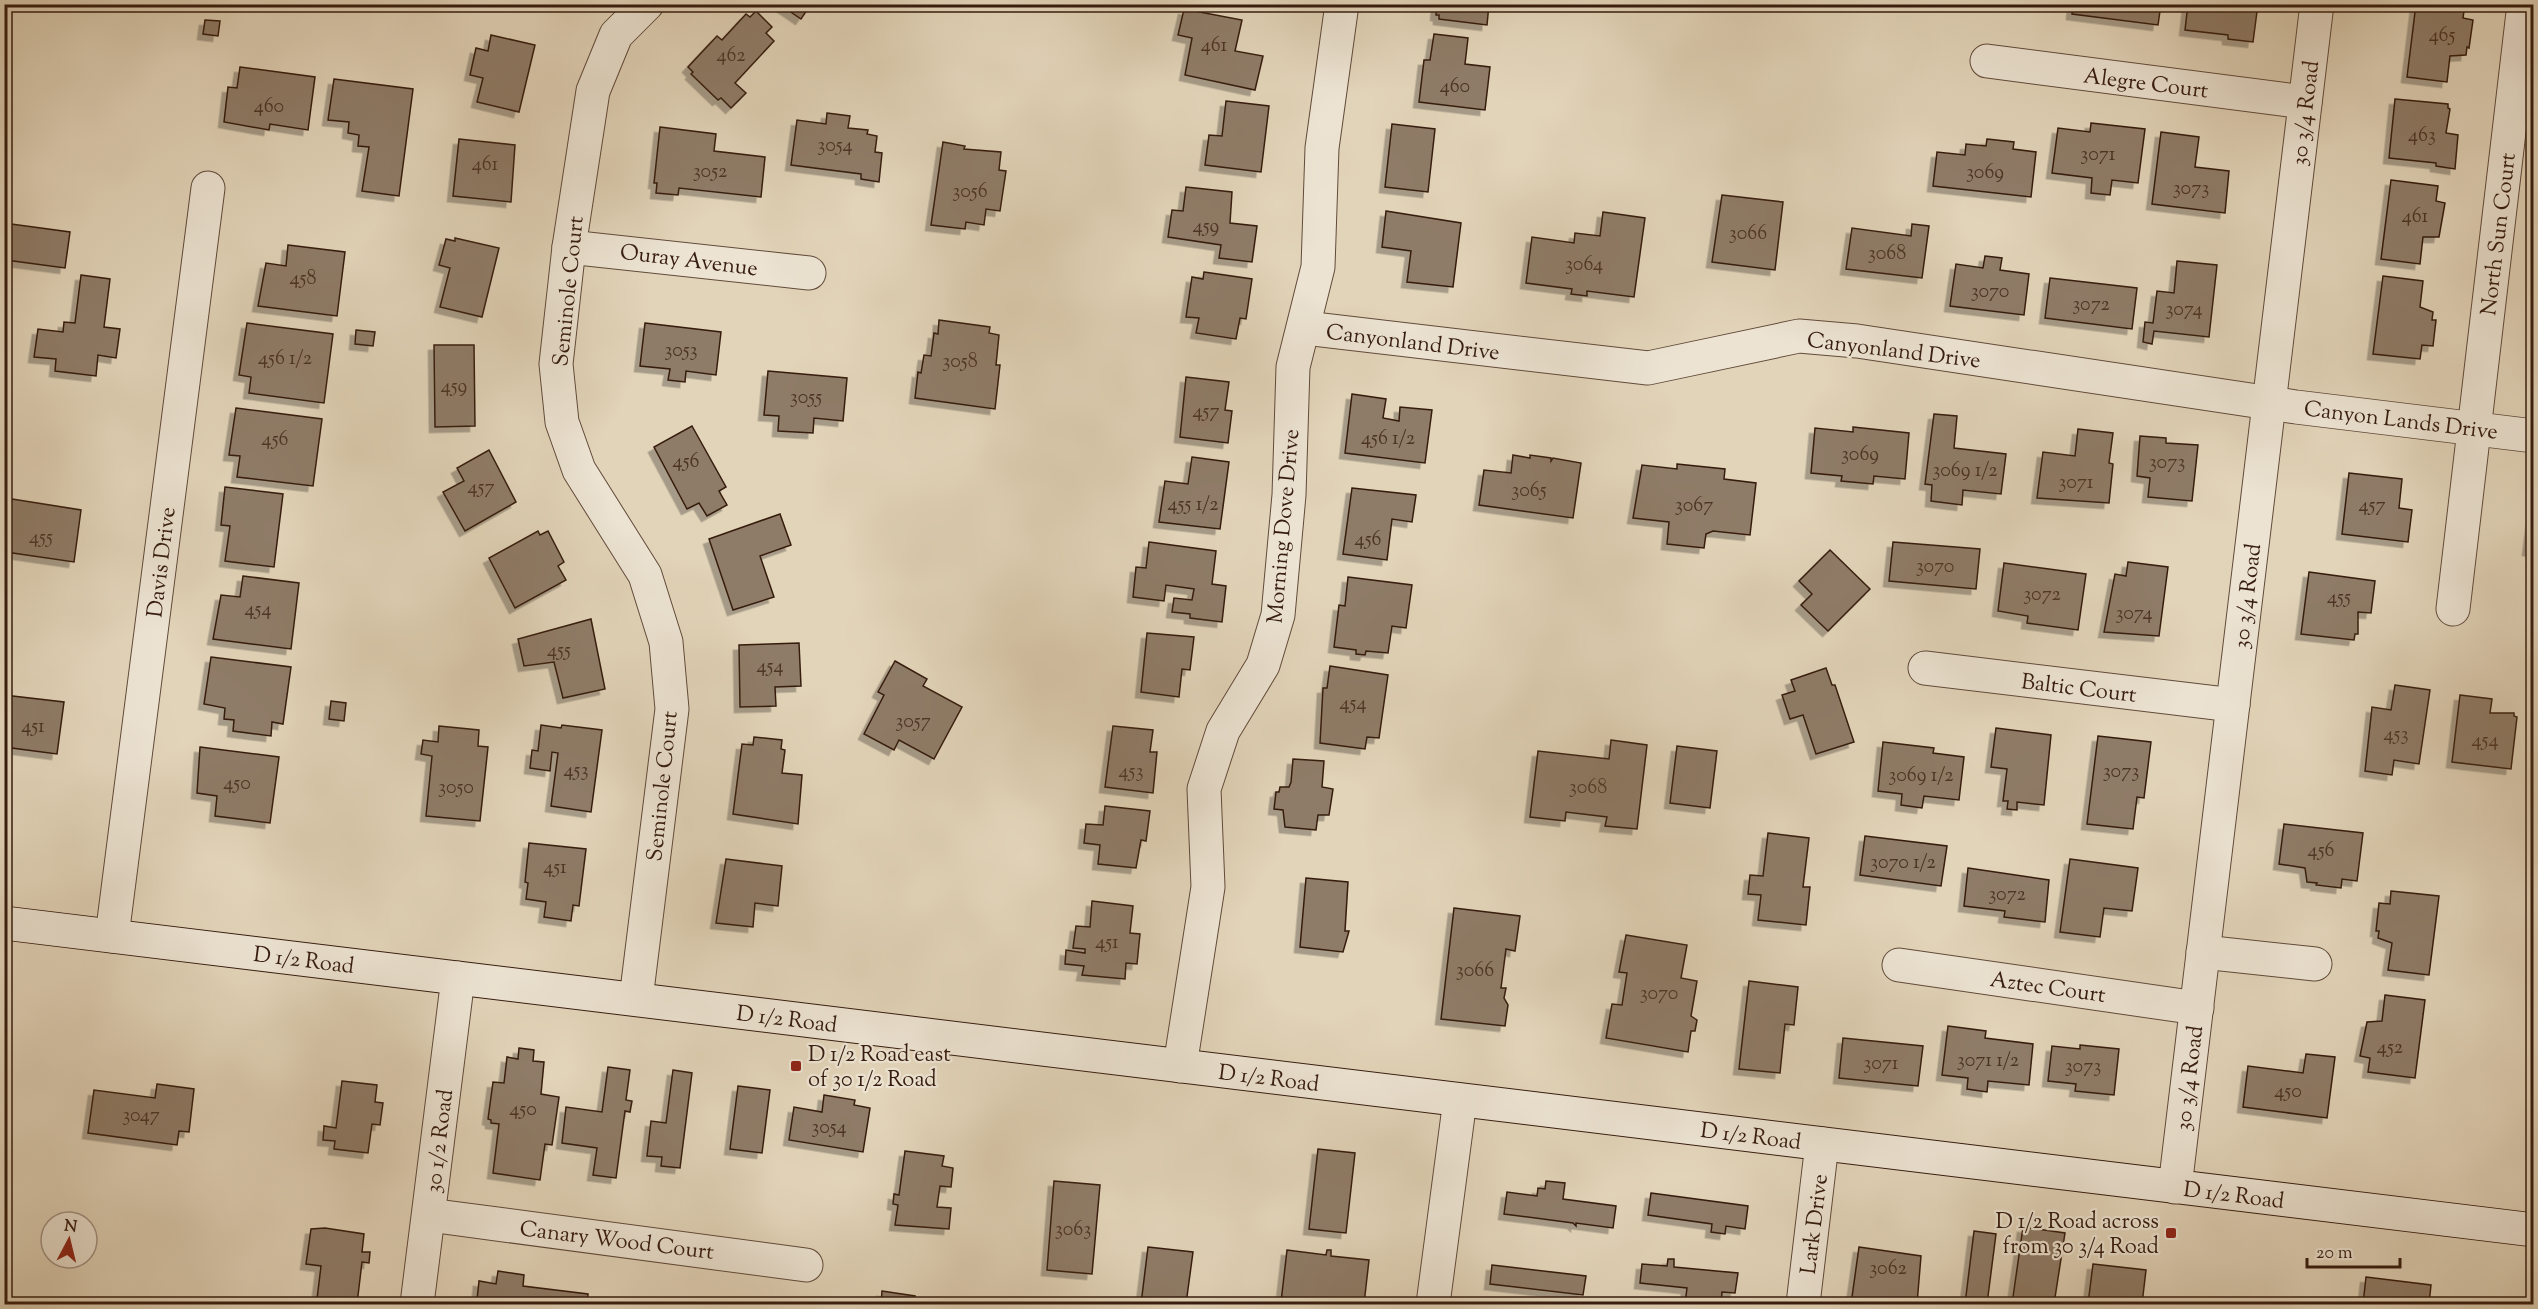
<svg xmlns="http://www.w3.org/2000/svg" width="2538" height="1309" font-family="'Sorts Mill Goudy',serif">
<defs>
<filter id="shadow"><feDropShadow dx="-5.5" dy="5.5" stdDeviation="0" flood-color="#0004"/></filter>
</defs>
<rect width="100%" height="100%" fill="#e2d4b9"/>
<filter id="stains"><feTurbulence type="fractalNoise" baseFrequency=".00333" numOctaves="4"/><feColorMatrix values="0 0 0 0 .2 0 0 0 0 .09 0 0 0 0 .02 0 0 0 .5 -.17"/></filter>
<radialGradient id="worn" r=".72"><stop offset=".6" stop-color="#630" stop-opacity="0"/><stop offset="1" stop-color="#630" stop-opacity=".3"/></radialGradient>
<g fill="#8f7c67" stroke="#361c0f" stroke-width="1.5" filter="url(#shadow)">
<path d="M779,4H811L801,19Z"/>
<path d="M1437,4H1489L1487,25L1439,19V15H1436Z"/>
<path d="M2073,4H2161L2158,25L2072,14Z"/>
<path d="M2188,4H2258L2253,42L2228,39V35L2185,30Z"/>
<path d="M2416,4H2465L2463,18L2473,20L2469,48L2467,47L2466,55L2450,56L2447,82L2407,77Z"/>
<path d="M1184,9L1242,20L1235,51L1263,56L1255,90L1185,75L1192,38L1178,35Z"/>
<path d="M756,11L772,27L766,33L774,41L735,83L746,93L731,108L721,98L718,100L691,74L693,72L688,67L717,36L722,40L746,14L750,17Z"/>
<path d="M205,20L220,21L218,36L203,34Z"/>
<path d="M1434,34L1468,38L1465,64L1490,67L1485,110L1419,102L1424,60H1430Z"/>
<path d="M491,35L535,45L519,112L477,102L483,78L470,75L476,48L488,51Z"/>
<path d="M240,67L315,77L308,130L270,124L269,130L224,122L228,87L237,88Z"/>
<path d="M334,79L413,89L399,196L362,191L369,147L358,146L359,135L348,133L349,122L328,120Z"/>
<path d="M2395,99L2448,104V108L2450,109L2446,133L2458,135L2455,169L2436,166V163L2389,158Z"/>
<path d="M1226,101L1269,106L1261,172L1205,165L1209,135L1222,136Z"/>
<path d="M827,113L850,116L848,128L868,130L867,134L877,136L875,152L882,153L879,182L861,179V174L791,165L797,120L826,124Z"/>
<path d="M2091,123L2145,129L2138,183L2112,180L2110,195L2091,193L2092,178L2052,173L2058,128L2090,132Z"/>
<path d="M1392,124L1435,129L1428,192L1385,187Z"/>
<path d="M660,127L716,134L714,151L765,157L761,197L679,188L678,195L656,193L657,183H654Z"/>
<path d="M2161,132L2199,137L2195,167L2229,171L2225,213L2152,204Z"/>
<path d="M459,139L515,145L511,202L453,196Z"/>
<path d="M1987,139L2014,142L2013,149L2036,152L2031,197L1933,186L1937,152L1965,155L1966,144L1986,146Z"/>
<path d="M943,142L965,146L964,149L1001,152L999,170L1006,171L1000,211L986,209L984,225L966,222L965,229L931,225Z"/>
<path d="M2391,180L2438,186L2436,201L2445,203L2439,237H2423L2420,264L2381,259Z"/>
<path d="M1186,187L1232,192L1230,223L1257,226L1252,262L1219,258L1221,245L1168,237L1172,210L1183,211Z"/>
<path d="M1722,195L1783,202L1775,270L1712,262Z"/>
<path d="M1386,211L1461,223L1453,287L1407,282L1411,251L1382,247Z"/>
<path d="M1603,212L1645,218L1634,297L1587,291V296L1571,294L1572,289L1526,283L1532,237L1574,243L1575,233L1600,236Z"/>
<path d="M11,224L70,232L65,268L6,260Z"/>
<path d="M1912,224L1929,226L1922,278L1846,269L1852,228L1911,236Z"/>
<path d="M455,238L499,248L482,317L440,307L450,268L439,265L446,239L455,241Z"/>
<path d="M288,245L345,252L337,316L258,306L266,263L286,266Z"/>
<path d="M1985,256L2002,258L2000,270L2029,274L2024,315L1950,306L1956,264L1983,268Z"/>
<path d="M2177,261L2217,265L2209,337L2154,331L2152,344L2143,342L2145,322L2153,323L2157,291L2174,293Z"/>
<path d="M1204,272L1252,279L1246,319L1240,318L1236,339L1196,333L1199,318L1186,317L1192,277L1203,279Z"/>
<path d="M81,275L110,279L104,327L120,329L116,358L98,355L96,376L55,371L56,359L34,357L38,329L63,332L64,322L75,323Z"/>
<path d="M2383,276L2423,281L2420,307L2433,312L2432,320H2436L2433,346L2422,345L2420,359L2373,354Z"/>
<path d="M2050,278L2137,288L2132,329L2045,318Z"/>
<path d="M939,320L990,327L989,333L999,335L996,365H1000L995,409L915,398L918,372L921,373L924,355L931,356L934,333L938,334Z"/>
<path d="M247,323L333,334L324,403L249,393L251,377L239,375Z"/>
<path d="M645,323L721,332L716,375L686,371L685,382L668,380L670,369L640,366Z"/>
<path d="M356,330L375,332L373,346L355,344Z"/>
<path d="M434,345H474L475,426L435,427Z"/>
<path d="M768,371L847,378L843,421L814,418L813,433L778,431L779,416L764,415Z"/>
<path d="M1186,377L1229,382L1225,410L1232,411L1228,443L1180,437Z"/>
<path d="M1352,394L1386,399L1383,418L1399,421L1400,407L1432,410L1425,463L1345,453Z"/>
<path d="M236,408L322,419L313,486L237,477L240,456L229,455Z"/>
<path d="M1934,414L1957,416L1954,448L2006,454L2001,494L1963,490L1962,505L1931,501L1932,485L1925,484Z"/>
<path d="M692,426L726,487L719,491L727,505L707,516L699,503L687,509L654,447Z"/>
<path d="M1853,427L1909,433L1905,479L1874,476L1873,484L1841,481L1842,476L1811,473L1815,428L1853,432Z"/>
<path d="M2078,429L2113,433L2109,463L2113,464L2109,503L2037,498L2043,452L2075,456Z"/>
<path d="M2140,436L2166,438V443L2198,445L2192,501L2148,497L2150,478L2137,476Z"/>
<path d="M489,450L516,502L465,531L443,492L464,481L457,468Z"/>
<path d="M1513,455L1530,458V455L1551,458V461L1553,458L1581,463L1573,518L1479,505L1484,470L1511,473Z"/>
<path d="M1192,457L1229,462L1220,529L1159,522L1165,481L1188,484Z"/>
<path d="M1677,464L1725,469L1724,479L1756,483L1750,535L1713,531L1706,534L1704,548L1667,544L1669,522L1633,518L1642,465L1677,469Z"/>
<path d="M2349,473L2402,479L2399,508L2412,510L2408,542L2342,534Z"/>
<path d="M225,487L283,494L274,567L225,561L230,526L221,525Z"/>
<path d="M1352,488L1416,495L1412,522L1392,519L1387,560L1343,554Z"/>
<path d="M12,499L81,510L74,562L6,552L4,528L8,529L9,526L4,525V515L9,516Z"/>
<path d="M2534,502V551L2528,550Z"/>
<path d="M780,514L791,545L760,556L774,597L733,610L709,539Z"/>
<path d="M538,531L540,535L548,531L564,562L558,566L566,580L515,608L489,558Z"/>
<path d="M1149,542L1216,551L1212,584L1226,586L1222,622L1190,618V614L1172,612L1174,598L1192,600L1194,589L1166,585L1164,601L1133,597L1136,567L1146,568Z"/>
<path d="M1893,542L1980,549L1976,589L1889,581Z"/>
<path d="M1830,550L1870,589L1828,631L1801,605L1812,594L1799,581Z"/>
<path d="M2128,562L2168,567L2159,636L2104,632L2115,574L2126,576Z"/>
<path d="M2004,563L2086,574L2078,630L2027,623L2028,616L1998,611Z"/>
<path d="M2309,572L2375,581L2371,613L2358,612V634H2355L2354,640L2301,634Z"/>
<path d="M243,576L299,583L291,649L213,639L221,595L240,597Z"/>
<path d="M1348,577L1412,585L1406,628L1392,626L1388,653L1366,651L1365,655L1356,654V650L1334,647L1339,605L1345,606Z"/>
<path d="M591,619L605,689L563,698L554,662L524,666L518,639Z"/>
<path d="M1147,633L1194,637L1190,670L1182,669L1179,697L1141,692Z"/>
<path d="M799,643L801,686L775,687L776,706L740,707L739,645Z"/>
<path d="M211,657L291,667L283,724L272,722L271,736L233,731L234,720L224,719L225,708L204,704Z"/>
<path d="M895,661L927,679L923,686L962,707L934,759L899,740L894,750L864,734L884,695L878,692Z"/>
<path d="M1330,666L1388,675L1379,738L1367,737L1365,749L1320,743L1323,688H1327Z"/>
<path d="M1826,668L1832,685H1835L1854,742L1816,754L1803,715L1790,719L1782,695L1795,691L1791,680Z"/>
<path d="M2395,685L2430,690L2419,764L2394,760L2392,775L2365,771L2372,707L2391,710Z"/>
<path d="M4,695L64,702L57,754L4,747Z"/>
<path d="M2460,695L2492,699L2490,713H2514V716L2517,717L2511,769L2452,762Z"/>
<path d="M331,701L346,703L344,721L329,719Z"/>
<path d="M541,725L561,728L562,725L602,730L591,812L551,806L558,753L552,752L550,771L530,768L532,750L538,751Z"/>
<path d="M439,726L479,730L478,746L488,747L480,821L426,816L432,756L421,754L423,740L438,742Z"/>
<path d="M1113,726L1153,730L1150,752H1157L1153,793L1105,787Z"/>
<path d="M1996,728L2051,735L2044,805L2017,802V810L2007,809L2008,801H2003L2007,769L1991,767Z"/>
<path d="M2098,736L2151,742L2144,798L2137,797L2133,829L2087,824Z"/>
<path d="M754,737L782,740L781,749L785,750L782,773L802,775L798,824L733,814L742,744L753,745Z"/>
<path d="M1611,740L1647,745L1637,829L1605,826L1607,817L1566,812L1565,821L1530,817L1538,751L1609,759Z"/>
<path d="M1883,742L1934,748L1933,753L1964,757L1959,800L1924,796L1922,808L1901,805L1902,794L1878,791Z"/>
<path d="M1677,746L1717,751L1710,808L1670,803Z"/>
<path d="M200,747L279,757L270,823L215,816L217,796L197,793Z"/>
<path d="M1293,759L1324,761L1322,787L1333,789L1329,815H1318L1316,830L1285,827L1283,810L1274,809L1276,792H1279L1280,787H1289L1291,782Z"/>
<path d="M1105,806L1150,811L1146,841L1141,840L1136,868L1098,864L1100,845L1084,843L1086,824L1103,825Z"/>
<path d="M2284,824L2363,833L2357,881L2342,879L2341,888L2316,885L2317,883L2307,882L2305,868L2279,864Z"/>
<path d="M1768,833L1809,838L1803,887H1810L1806,925L1758,920L1761,895L1748,894L1750,875L1763,876Z"/>
<path d="M1865,836L1947,846L1941,886L1860,875Z"/>
<path d="M529,843L586,849L579,906L573,905L571,921L544,917L546,902L526,899L528,883L525,882Z"/>
<path d="M726,859L782,866L778,906L755,903L753,927L716,923Z"/>
<path d="M2070,859L2138,868L2132,911L2104,908L2100,937L2060,932Z"/>
<path d="M1968,868L2049,880L2045,922L2004,917L2005,911L1964,906Z"/>
<path d="M1306,878L1348,882L1345,931H1349L1343,952L1300,947Z"/>
<path d="M2391,891L2439,896L2429,975L2388,970L2392,943L2378,938L2379,931H2376L2379,903L2390,904Z"/>
<path d="M1092,901L1133,906L1130,933L1140,934L1137,964L1126,963L1125,979L1082,975L1084,966L1065,964L1066,950L1085,953V949L1073,948L1076,926L1090,927Z"/>
<path d="M1454,908L1520,916L1515,951L1506,949L1501,988H1506L1504,998L1508,1005L1505,1026L1441,1019Z"/>
<path d="M1626,935L1687,945L1681,978L1697,981L1691,1016L1697,1020L1695,1031H1691L1688,1052L1606,1038L1612,1004L1622,1005L1627,973L1619,972Z"/>
<path d="M1749,981L1798,987L1794,1025L1785,1024L1780,1073L1739,1069Z"/>
<path d="M2385,995L2425,1000L2415,1078L2368,1072L2370,1058L2360,1056L2367,1022L2382,1021Z"/>
<path d="M1948,1026L1986,1031L1985,1038L2033,1044L2029,1085L1988,1081L1987,1092L1967,1089L1968,1078L1942,1075Z"/>
<path d="M1843,1038L1923,1046L1918,1086L1839,1078Z"/>
<path d="M2080,1045L2119,1049L2114,1095L2075,1091L2076,1084L2048,1081L2052,1046L2080,1049Z"/>
<path d="M519,1048L534,1050L533,1061L544,1062L541,1094L559,1097L552,1145L545,1144L540,1180L493,1173L499,1124L491,1123V1120L488,1119L493,1082L504,1083L507,1057L518,1059Z"/>
<path d="M2306,1054L2335,1057L2327,1118L2243,1107L2248,1066L2303,1073Z"/>
<path d="M608,1067L630,1070L626,1100L632,1101L630,1112L625,1111L616,1178L593,1175L597,1148L562,1143L566,1107L602,1112Z"/>
<path d="M673,1070L692,1073L680,1168L661,1166L662,1157L647,1156L651,1121L666,1123Z"/>
<path d="M342,1081L377,1085L375,1102L383,1103L380,1125L372,1124L368,1153L334,1149L335,1141L323,1140L324,1126L336,1128Z"/>
<path d="M157,1084L194,1089L189,1132L179,1131L177,1145L88,1133L94,1090L155,1098Z"/>
<path d="M738,1086L770,1090L762,1153L730,1149Z"/>
<path d="M824,1095L855,1100L854,1105L870,1108L863,1152L789,1140L794,1107L822,1112Z"/>
<path d="M1318,1149L1355,1153L1346,1233L1309,1229Z"/>
<path d="M905,1151L944,1156L942,1166L953,1168L951,1187L940,1186L937,1207L951,1208L949,1229L895,1225L898,1205L893,1204L894,1194L899,1195Z"/>
<path d="M1054,1181L1100,1185L1092,1274L1047,1270Z"/>
<path d="M1546,1181L1565,1183L1563,1199L1616,1206L1613,1228L1576,1223V1226L1573,1223L1504,1214L1507,1192L1537,1196L1538,1188L1545,1189Z"/>
<path d="M1651,1193L1748,1206L1745,1229L1726,1226L1725,1234L1711,1232L1712,1224L1648,1215Z"/>
<path d="M2023,1227L2065,1233L2054,1304H2012Z"/>
<path d="M325,1228L364,1234L362,1252H370L369,1263L362,1262L357,1304L317,1299L321,1266L306,1264L311,1229Z"/>
<path d="M1974,1231L1996,1234L1987,1304H1965Z"/>
<path d="M1148,1247L1193,1252L1186,1304H1141Z"/>
<path d="M1859,1247L1921,1256L1917,1304H1851Z"/>
<path d="M1287,1250L1326,1255L1327,1250H1331V1256L1369,1260L1364,1304H1367L1281,1302Z"/>
<path d="M1668,1259H1674V1267L1738,1273L1735,1293L1722,1292L1721,1304H1685L1687,1288L1640,1283L1642,1264L1667,1266Z"/>
<path d="M2093,1264L2146,1270L2142,1304H2088Z"/>
<path d="M1492,1265L1586,1276L1583,1295L1490,1284Z"/>
<path d="M498,1271L524,1275L523,1286L588,1294L587,1304H509L477,1300L479,1281L496,1284Z"/>
<path d="M2366,1277L2431,1285L2429,1304H2363Z"/>
<path d="M882,1291L915,1296L914,1304H881Z"/>
</g>
<g fill="none" stroke-linecap="round" stroke-linejoin="round">
<defs>
<g id="street">
<path d="M1987,61L2305,102"/>
<path d="M569,247L809,273"/>
<path d="M1305,328L1648,368L1799,336L1857,341L2296,407L2534,436"/>
<path d="M2453,609L2524,4"/>
<path d="M1925,668L2233,705"/>
<path d="M112,936L208,188"/>
<path d="M2203,952L2315,964"/>
<path d="M1899,965L2197,1008"/>
<path d="M636,999L672,709L666,642L645,575L579,470L562,422L556,364L569,247L593,91L616,35L647,4"/>
<path d="M1180,1066L1208,887L1204,789L1223,731L1263,665L1278,615L1289,495L1293,367L1318,267L1322,148L1342,4"/>
<path d="M2175,1187L2317,4"/>
<path d="M429,1215L806,1265"/>
<path d="M417,1304L458,978"/>
<path d="M1433,1304L1460,1100"/>
<path d="M1803,1304L1822,1144"/>
</g>
<path id="secondary" d="M4,923L2534,1230"/>
</defs>
<use href="#street" stroke="#614a3a" stroke-width="35"/>
<use href="#secondary" stroke="#361c0f" stroke-width="35"/>
<use href="#street" stroke="#ece3d2" stroke-width="33"/>
<use href="#secondary" stroke="#ece3d2" stroke-width="33"/>
</g>
<g fill="#8f2418" stroke="#ece3d2" stroke-width="2">
<rect x="790" y="1060" width="12" height="12" rx="3"/>
<rect x="2165" y="1227" width="12" height="12" rx="3"/>
</g>
<g text-anchor="middle" stroke-width="4.5" stroke-linejoin="round" paint-order="stroke">
<g font-size="20" fill="#4c3425">
<text x="2442" y="41">465</text>
<text x="1214" y="51">461</text>
<text x="731" y="61">462</text>
<text x="1455" y="92">460</text>
<text x="269" y="112">460</text>
<text x="2422" y="141">463</text>
<text x="835" y="151">3054</text>
<text x="2098" y="160">3071</text>
<text x="485" y="170">461</text>
<text x="710" y="177">3052</text>
<text x="1985" y="178">3069</text>
<text x="2191" y="194">3073</text>
<text x="970" y="197">3056</text>
<text x="2415" y="222">461</text>
<text x="1206" y="232">459</text>
<text x="1748" y="239">3066</text>
<text x="1887" y="259">3068</text>
<text x="1584" y="270">3064</text>
<text x="303" y="284">458</text>
<text x="1990" y="297">3070</text>
<text x="2091" y="310">3072</text>
<text x="2184" y="315">3074</text>
<text x="681" y="356">3053</text>
<text x="285" y="364">456 1/2</text>
<text x="960" y="367">3058</text>
<text x="454" y="392">459</text>
<text x="806" y="403">3055</text>
<text x="1206" y="417">457</text>
<text x="1388" y="444">456 1/2</text>
<text x="275" y="445">456</text>
<text x="1860" y="460">3069</text>
<text x="686" y="467">456</text>
<text x="2167" y="468">3073</text>
<text x="1965" y="476">3069 1/2</text>
<text x="2076" y="488">3071</text>
<text x="481" y="493">457</text>
<text x="1529" y="496">3065</text>
<text x="1193" y="510">455 1/2</text>
<text x="1694" y="511">3067</text>
<text x="2372" y="511">457</text>
<text x="41" y="543">455</text>
<text x="1368" y="545">456</text>
<text x="1935" y="572">3070</text>
<text x="2042" y="600">3072</text>
<text x="2339" y="603">455</text>
<text x="258" y="615">454</text>
<text x="2134" y="619">3074</text>
<text x="559" y="656">455</text>
<text x="770" y="672">454</text>
<text x="1353" y="709">454</text>
<text x="913" y="727">3057</text>
<text x="33" y="732">451</text>
<text x="2396" y="740">453</text>
<text x="2485" y="746">454</text>
<text x="576" y="776">453</text>
<text x="1131" y="777">453</text>
<text x="2121" y="777">3073</text>
<text x="1921" y="781">3069 1/2</text>
<text x="237" y="789">450</text>
<text x="456" y="793">3050</text>
<text x="1588" y="793">3068</text>
<text x="2321" y="856">456</text>
<text x="1903" y="868">3070 1/2</text>
<text x="555" y="873">451</text>
<text x="2007" y="900">3072</text>
<text x="1107" y="948">451</text>
<text x="1475" y="976">3066</text>
<text x="1659" y="999">3070</text>
<text x="2390" y="1053">452</text>
<text x="1988" y="1066">3071 1/2</text>
<text x="1881" y="1069">3071</text>
<text x="2083" y="1072">3073</text>
<text x="2288" y="1097">450</text>
<text x="523" y="1115">450</text>
<text x="141" y="1121">3047</text>
<text x="829" y="1133">3054</text>
<text x="1073" y="1235">3063</text>
<text x="1888" y="1274">3062</text>
</g>
<g font-size="22" fill="#361c0f" stroke="#ece3d2">
<text transform="translate(2146 82) rotate(7)" y="8">Alegre Court</text>
<text transform="translate(2304 113) rotate(-83)" y="8">30 3/4 Road</text>
<text transform="translate(2497 234) rotate(-83)" y="8">North Sun Court</text>
<text transform="translate(689 259) rotate(7)" y="8">Ouray Avenue</text>
<text transform="translate(567 291) rotate(-84)" y="8">Seminole Court</text>
<text transform="translate(1413 341) rotate(7)" y="8">Canyonland Drive</text>
<text transform="translate(1894 349) rotate(7)" y="8">Canyonland Drive</text>
<text transform="translate(2401 419) rotate(7)" y="8">Canyon Lands Drive</text>
<text transform="translate(1282 526) rotate(-85)" y="8">Morning Dove Drive</text>
<text transform="translate(160 562) rotate(-83)" y="8">Davis Drive</text>
<text transform="translate(2246 596) rotate(-83)" y="8">30 3/4 Road</text>
<text transform="translate(2079 687) rotate(7)" y="8">Baltic Court</text>
<text transform="translate(661 786) rotate(-84)" y="8">Seminole Court</text>
<text transform="translate(304 959) rotate(7)" y="8">D 1/2 Road</text>
<text transform="translate(2048 986) rotate(8)" y="8">Aztec Court</text>
<text transform="translate(787 1018) rotate(7)" y="8">D 1/2 Road</text>
<text transform="translate(1269 1077) rotate(7)" y="8">D 1/2 Road</text>
<text transform="translate(2188 1078) rotate(-83)" y="8">30 3/4 Road</text>
<text transform="translate(1751 1135) rotate(7)" y="8">D 1/2 Road</text>
<text transform="translate(438 1141) rotate(-83)" y="8">30 1/2 Road</text>
<text transform="translate(2234 1194) rotate(7)" y="8">D 1/2 Road</text>
<text transform="translate(1813 1224) rotate(-83)" y="8">Lark Drive</text>
<text transform="translate(617 1239) rotate(7)" y="8">Canary Wood Court</text>
</g>
<g font-size="22" fill="#361c0f" stroke="#ece3d2" text-anchor="start">
<text x="808" y="1061">D 1/2 Road east<tspan x="808" dy="25">of 30 1/2 Road</tspan></text>
<text x="2159" y="1228" text-anchor="end">D 1/2 Road across<tspan x="2159" dy="25">from 30 3/4 Road</tspan></text>
</g>
</g>
<rect width="2538" height="1309" fill="none" stroke="#e2d4b9" stroke-width="24"/>
<rect x="6" y="6" width="2526" height="1297" fill="none" stroke="#361c0f" stroke-width="3"/>
<rect x="12" y="12" width="2514" height="1285" fill="none" stroke="#361c0f" stroke-width="1.5"/>
<g transform="translate(69 1240) rotate(7)"><circle r="28" fill="#ece3d2" stroke="#a39384" stroke-width="1.5"/>
<path d="M0-4.5L10 22L0 15L-10 22Z" fill="#8f2418"/>
<text y="-9" font-size="16" font-weight="bold" text-anchor="middle" fill="#361c0f">N</text>
</g>
<path d="M2307 1258v9h93v-9" fill="none" stroke="#361c0f" stroke-width="3"/>
<text x="2316" y="1258" font-size="18" fill="#361c0f" stroke="#ece3d2" stroke-width="4.5" paint-order="stroke">20 m</text>
<rect width="100%" height="100%" filter="url(#stains)"/>
<rect width="100%" height="100%" fill="url(#worn)"/>
</svg>
